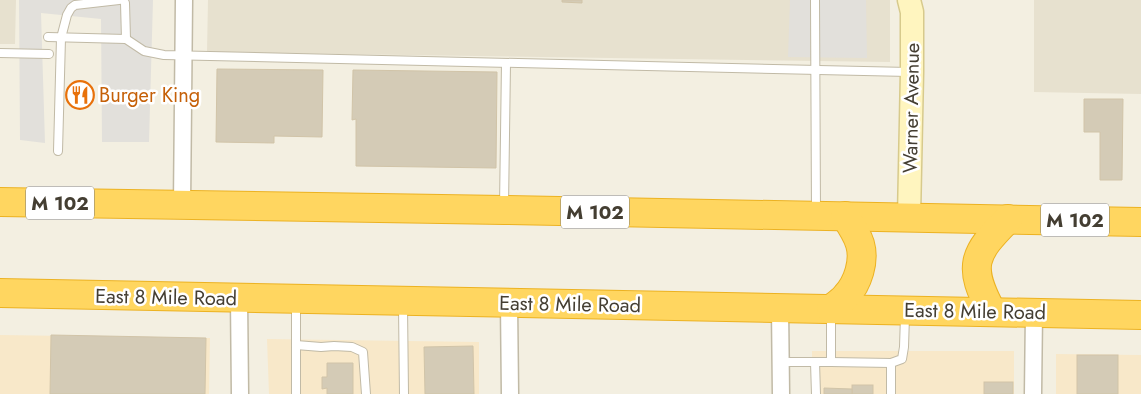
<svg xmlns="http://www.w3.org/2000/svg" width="1141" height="394" font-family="Jost,sans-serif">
<rect width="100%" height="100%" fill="#f3efe1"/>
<g fill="#e7e1cf">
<path d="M0,0H16L15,44H0Z"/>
<path d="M208,0H890V62L207,52Z"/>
<path d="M1034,0H1141V94L1034,92Z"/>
</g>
<g fill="#f8e8c9">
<path d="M0,335L210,338L209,394H0Z"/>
<path d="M267,339L479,342V394H269Z"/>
<rect x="812" y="351" width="202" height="43"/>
<path d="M1056,354L1141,355V394H1056Z"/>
</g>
<g fill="#e2e0db">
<path d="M19,0H153L149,142H102L101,19L41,13L45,143L20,140Z"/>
<path d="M790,0H866L867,58L788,57Z"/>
</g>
<g fill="#d4cbb6" stroke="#d1c4a8">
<path d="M562,0H582V3L562,2Z"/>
<path d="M217,69L323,70L322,137L274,136V143L216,142Z"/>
<path d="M353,70L497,72L496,168L356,166V119L352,120Z"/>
<path d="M1084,99H1123L1122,180H1100V132H1084Z"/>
<path d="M51,335L206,338L205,394H50Z"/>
<path d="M473,346L474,394H425L424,347Z"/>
<rect x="1077" y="355" width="41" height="39"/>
<path d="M327,363H353V394H327V388L322,389V377H327Z"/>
<rect x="984" y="382" width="29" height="12"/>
<rect x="852" y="385" width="21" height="9"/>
<path d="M824,388L852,389V394H824Z"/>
</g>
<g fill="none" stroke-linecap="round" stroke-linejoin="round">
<defs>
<g id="lane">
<path d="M123,0L125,3L126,39"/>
<path d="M815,0L816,211"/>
<path d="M48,37L126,39L144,51L164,55L909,72"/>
<path d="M0,53L49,54"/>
<path d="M58,151L61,38L67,15L71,8L75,5L119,0"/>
<path d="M504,206L506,63"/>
<path d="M296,303V394"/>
<path d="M403,306L404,394"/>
<path d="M296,345L321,347L334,346L352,347L363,352L366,394"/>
<path d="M780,362H831V313"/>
<path d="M815,362L816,394"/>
<path d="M831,362L891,363L902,359L904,347L905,316"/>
<path d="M891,394V363"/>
</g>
<g id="street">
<path d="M182,205L184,0"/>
<path d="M239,298L240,394"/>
<path d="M509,303L510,394"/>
<path d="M780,308L781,394"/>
<path d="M1033,394L1034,312"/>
</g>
<path id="secondary" d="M909,0L912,12V72L909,217"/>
<g id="highway">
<path d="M0,202L504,210L1141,222"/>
<path d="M0,293L1141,315"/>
<path d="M831,309C836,305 842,301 846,296C858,283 865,261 860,244C857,234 851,225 845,216"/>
<path d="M992,312C967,266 973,254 1008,219"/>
</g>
</defs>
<use href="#lane" stroke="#c1baa6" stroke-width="10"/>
<use href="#street" stroke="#c1baa6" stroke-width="19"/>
<use href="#secondary" stroke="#d7ca8c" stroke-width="25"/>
<use href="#highway" stroke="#ecb222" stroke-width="30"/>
<use href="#lane" stroke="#fff" stroke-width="8"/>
<use href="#street" stroke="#fff" stroke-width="16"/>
<use href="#secondary" stroke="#fff5bf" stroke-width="22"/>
<use href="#highway" stroke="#ffd660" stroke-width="28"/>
</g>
<defs>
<symbol id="restaurant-ring" viewBox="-11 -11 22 22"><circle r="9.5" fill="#fff" stroke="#e8710a" stroke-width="1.5"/><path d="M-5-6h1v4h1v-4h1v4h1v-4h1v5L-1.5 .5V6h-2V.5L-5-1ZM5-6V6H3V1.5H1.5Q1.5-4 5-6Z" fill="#e8710a"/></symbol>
</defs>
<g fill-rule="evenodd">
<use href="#restaurant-ring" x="64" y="79" width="32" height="32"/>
</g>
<g text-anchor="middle" stroke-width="5" stroke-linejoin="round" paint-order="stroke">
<g fill="#fff" stroke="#7c7870" stroke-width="1">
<rect x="26" y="186.5" width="68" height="33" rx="4"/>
<rect x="561" y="195.5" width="68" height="33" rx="4"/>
<rect x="1041" y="203.5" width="68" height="33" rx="4"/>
</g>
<g font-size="19" font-weight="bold" fill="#443e32">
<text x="60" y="210">M 102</text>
<text x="595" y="219">M 102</text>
<text x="1075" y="227">M 102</text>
</g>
<g font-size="20" fill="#c56008" stroke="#fff" text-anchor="start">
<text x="99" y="102">Burger King</text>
</g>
<g font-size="20" fill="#443e32" stroke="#fff">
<text transform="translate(911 108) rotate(-89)" y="7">Warner Avenue</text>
<text transform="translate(166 297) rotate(1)" y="7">East 8 Mile Road</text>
<text transform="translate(570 304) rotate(1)" y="7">East 8 Mile Road</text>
<text transform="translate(975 311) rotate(1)" y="7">East 8 Mile Road</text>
</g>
</g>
</svg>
